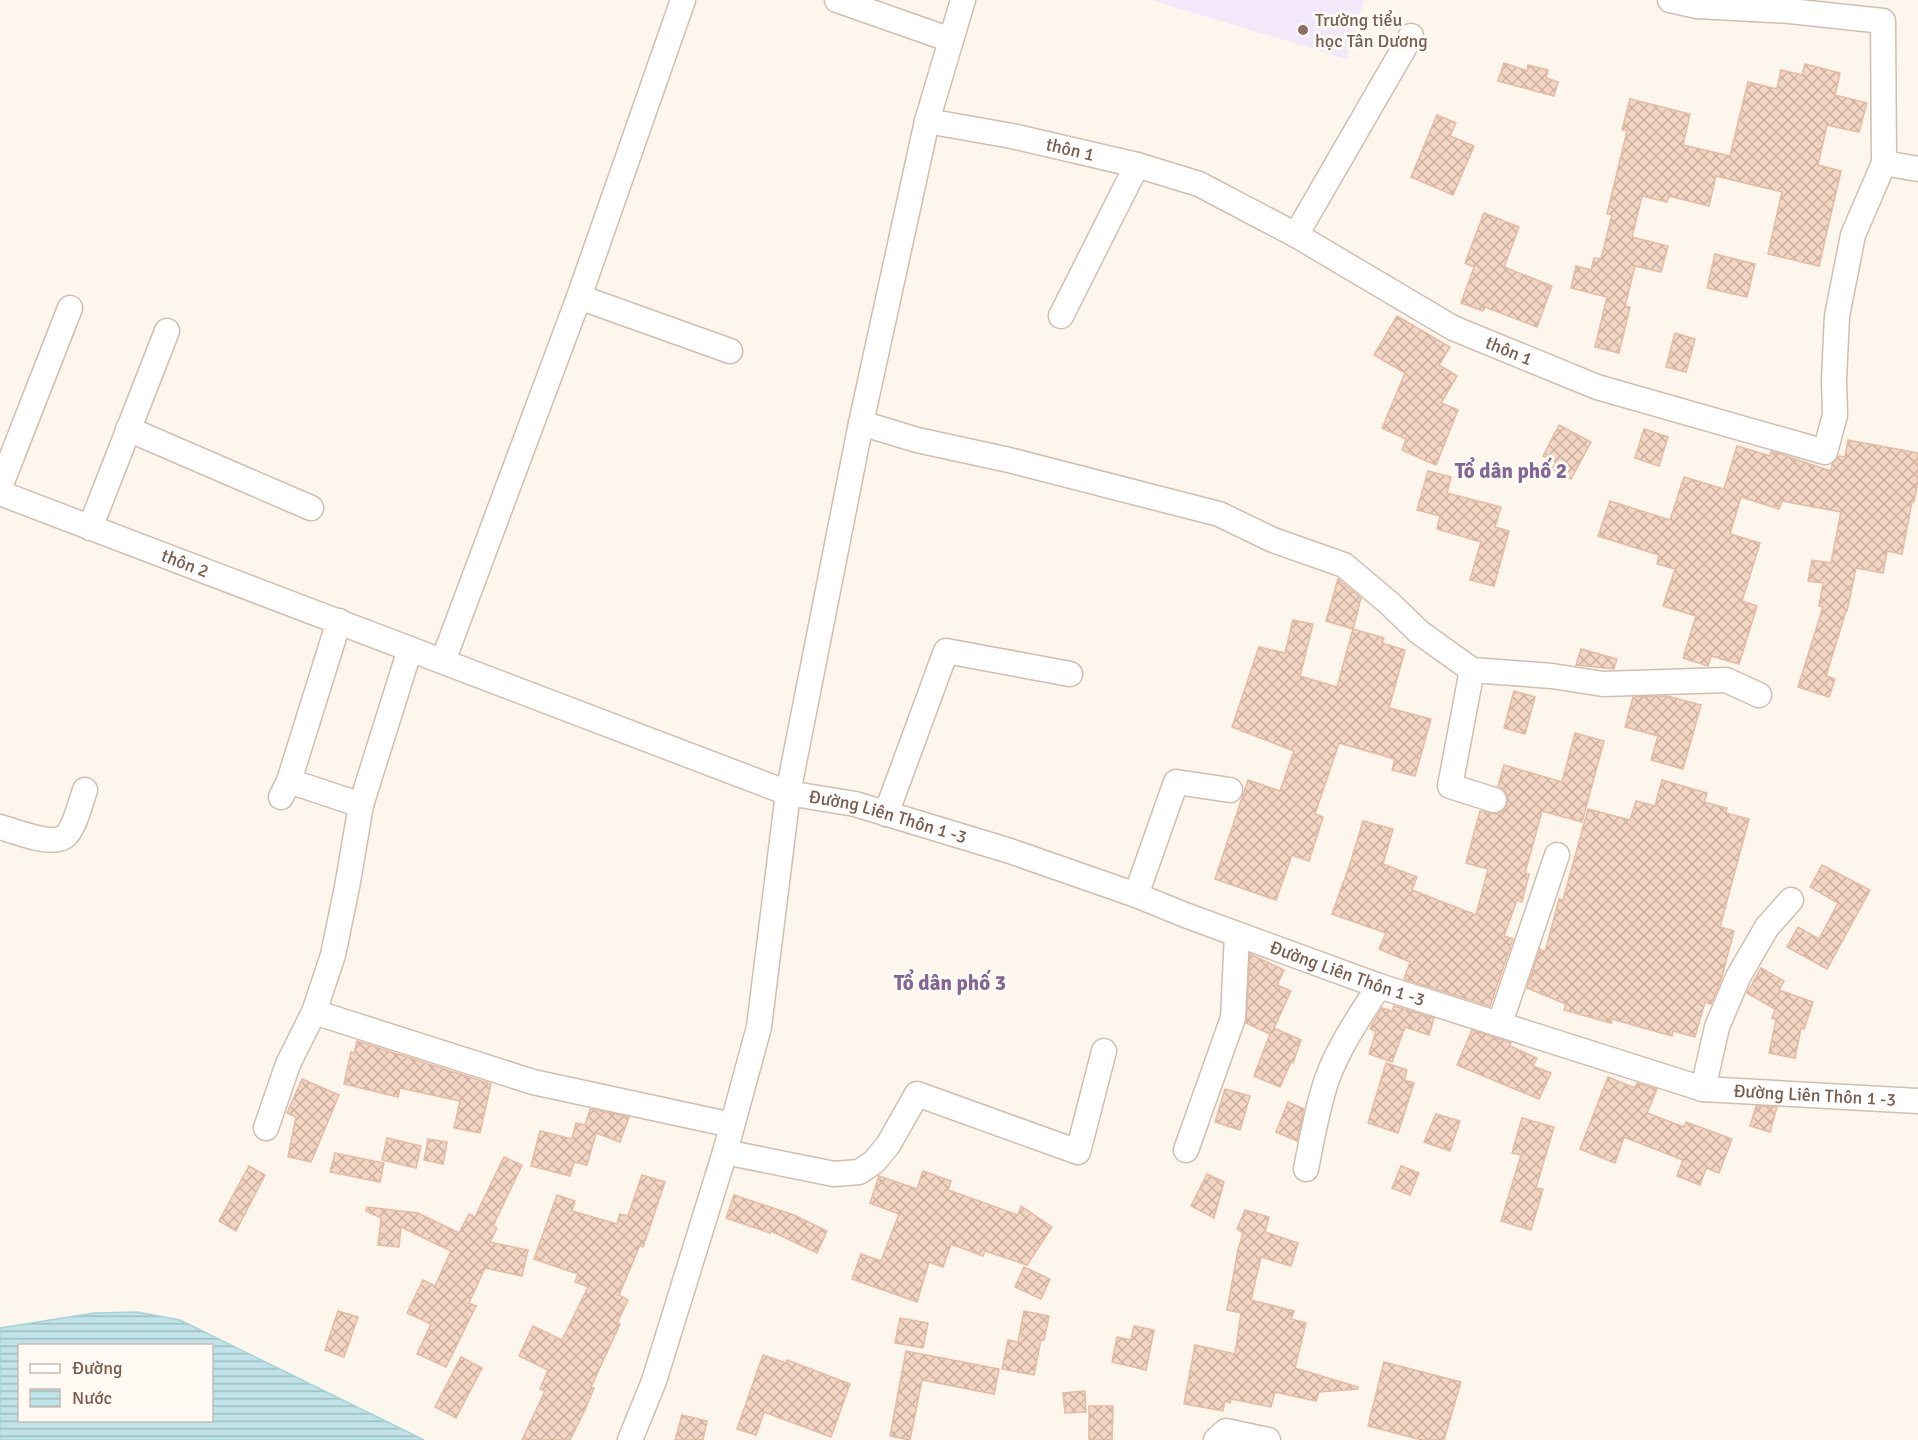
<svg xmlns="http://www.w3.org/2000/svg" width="1918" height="1440" font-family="Signika,sans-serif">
<defs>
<pattern id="water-rules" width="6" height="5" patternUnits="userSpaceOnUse" patternTransform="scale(1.5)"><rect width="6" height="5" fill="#bfe3e8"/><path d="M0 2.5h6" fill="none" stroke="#a0bbbe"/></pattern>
<pattern id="building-cross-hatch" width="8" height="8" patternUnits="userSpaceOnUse" patternTransform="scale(1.5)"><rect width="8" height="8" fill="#f3d5c3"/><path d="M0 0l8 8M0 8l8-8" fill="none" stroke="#cab0a1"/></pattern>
</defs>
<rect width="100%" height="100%" fill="#fdf6ec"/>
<path fill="#f3e8fa" d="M1151,0H1364L1347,59Z"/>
<path fill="url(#water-rules)" stroke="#a5d3da" stroke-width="1.5" fill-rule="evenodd" d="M137,1312L180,1320L424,1440H0V1328L94,1313ZM20,1346H212V1420H20Z"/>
<g fill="url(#building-cross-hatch)" stroke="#e6bba3" stroke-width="1.5">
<path d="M1504,63L1527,71L1528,65L1548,70L1546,78L1558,82L1554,96L1498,81Z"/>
<path d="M1805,64L1840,73L1835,95L1867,103L1859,132L1827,125L1818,165L1841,171L1819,266L1768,254L1782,192L1716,176L1709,206L1669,196L1667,202L1642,196L1632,237L1668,246L1661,272L1635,266L1625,306L1630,307L1619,353L1595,347L1607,297L1571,288L1576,266L1591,270L1594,258L1601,259L1612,215L1607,214L1627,131L1622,130L1630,99L1690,114L1683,145L1730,156L1748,82L1777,89L1781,70L1802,75Z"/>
<path d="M1437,115L1456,123L1450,136L1474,146L1453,195L1411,177Z"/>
<path d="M1484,213L1519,227L1504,267L1552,286L1537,327L1485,307L1483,311L1461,303L1474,267L1465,263Z"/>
<path d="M1715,254L1755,264L1747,297L1707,288Z"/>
<path d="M1397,316L1450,347L1439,365L1457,376L1441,403L1458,410L1436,465L1402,450L1406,439L1382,428L1405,373L1374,355Z"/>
<path d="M1675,333L1695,339L1686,372L1666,367Z"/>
<path d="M1559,425L1591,442L1571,479L1552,469L1556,462L1543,456Z"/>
<path d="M1644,429L1668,437L1659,466L1635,458Z"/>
<path d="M1848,440L1918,453V481L1914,502H1912L1902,554L1887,551L1883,573L1856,568L1847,611H1846L1826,676L1835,679L1829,697L1798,687L1823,607L1819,606L1823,583L1808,581L1812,560L1831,563L1841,512L1782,501L1779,509L1741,497L1730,534L1760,543L1742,601L1757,606L1739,664L1711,656L1708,666L1683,658L1696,616L1663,606L1675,569L1657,564L1659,555L1598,536L1610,501L1670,520L1684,477L1724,489L1737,446L1770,456L1771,451L1831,471L1832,464L1839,456L1845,457Z"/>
<path d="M1428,471L1451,477L1447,493L1501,507L1495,527L1509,531L1494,586L1470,580L1481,542L1437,529L1440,516L1417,510Z"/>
<path d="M1338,579L1361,598L1353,629L1326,621Z"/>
<path d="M1293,620L1313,624L1300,676L1337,687L1353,629L1384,638L1382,643L1405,650L1389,708L1431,719L1415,776L1392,770L1395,759L1339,743L1315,814L1323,817L1309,861L1292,855L1276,900L1215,879L1248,780L1280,791L1294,751L1232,727L1259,647L1285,653Z"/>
<path d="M1581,649L1617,659L1614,669L1576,665Z"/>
<path d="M1514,691L1535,697L1525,734L1504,728Z"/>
<path d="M1667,696L1701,705L1683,769L1651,760L1658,736L1625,727L1633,697Z"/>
<path d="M1575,733L1604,741L1582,822L1542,811L1525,873L1529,874L1522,902L1517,900L1504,936L1513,939L1490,1006L1404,979L1410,962L1379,949L1386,933L1332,914L1350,864L1363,821L1393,829L1383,864L1417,877L1412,890L1476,915L1488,869L1466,863L1480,811L1496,814L1503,811L1507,805L1508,796L1504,790L1498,786L1504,765L1562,782Z"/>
<path d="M1662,780L1707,793L1704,802L1727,808L1726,813L1749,819L1720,927L1734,931L1721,980L1711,1004L1705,1002L1695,1037L1673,1031L1672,1036L1612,1019L1611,1023L1564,1010L1566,1004L1527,988L1540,949L1545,952L1559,899L1563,900L1588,809L1630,820L1636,801L1655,806Z"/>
<path d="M1822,865L1870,890L1827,969L1787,947L1798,927L1819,939L1838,903L1810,887Z"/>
<path d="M1250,954L1284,970L1277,985L1291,991L1274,1028L1301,1040L1293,1063L1291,1062L1280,1087L1254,1076L1270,1034L1246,1023Z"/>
<path d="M1761,968L1784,981L1779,990L1813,1002L1804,1029L1801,1028L1795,1058L1769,1053L1776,1020L1772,1018L1775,1009L1747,993Z"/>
<path d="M1394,1006L1434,1018L1429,1035L1405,1027L1392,1062L1369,1054L1376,1031L1370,1029L1372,1024L1382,1008L1392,1011Z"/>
<path d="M1472,1030L1511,1043L1510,1046L1537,1058L1533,1066L1551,1073L1539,1099L1457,1065Z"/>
<path d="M357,1041L491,1084L480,1133L454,1128L460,1101L400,1088L398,1097L344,1084L351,1052L354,1053Z"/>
<path d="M1386,1063L1407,1070L1404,1080L1414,1083L1398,1133L1368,1123Z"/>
<path d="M1608,1077L1635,1088L1637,1083L1657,1089L1647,1113L1684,1127L1686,1122L1732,1139L1719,1173L1706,1168L1700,1185L1677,1176L1683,1160L1624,1137L1615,1163L1580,1149Z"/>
<path d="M302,1079L339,1095L311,1162L288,1157L296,1117L287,1113Z"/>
<path d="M1225,1089L1250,1096L1240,1130L1215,1122Z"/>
<path d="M1288,1102L1304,1109L1297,1141L1276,1132Z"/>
<path d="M1756,1106L1777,1107L1770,1132L1750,1126Z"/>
<path d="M590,1109L629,1117L620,1142L596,1133L587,1165L574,1162L570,1176L531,1166L540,1131L572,1139L576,1123L585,1125Z"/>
<path d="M1436,1114L1460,1121L1450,1151L1424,1142Z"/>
<path d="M1522,1118L1554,1127L1536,1188L1543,1189L1531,1230L1501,1221L1521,1155L1512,1153Z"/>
<path d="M387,1138L421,1146L416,1168L382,1160Z"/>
<path d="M428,1139L447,1142L443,1164L424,1160Z"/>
<path d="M335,1153L384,1163L380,1182L330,1172Z"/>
<path d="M504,1157L522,1165L493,1226L497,1228L490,1242L528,1250L522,1276L485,1268L469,1303L476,1306L446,1367L417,1354L431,1324L407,1313L423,1280L435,1286L451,1251L401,1227L399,1247L378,1245L381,1218L366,1211L367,1207L418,1213L459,1233L469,1214L475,1217Z"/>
<path d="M249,1166L265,1175L236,1231L219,1221Z"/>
<path d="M1401,1166L1419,1173L1410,1195L1392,1188Z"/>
<path d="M923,1171L951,1181L948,1190L1018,1215L1021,1206L1052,1227L1027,1265L985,1251L983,1256L951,1244L943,1267L929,1262L917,1302L852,1279L861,1254L881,1261L899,1214L870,1203L879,1176L917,1189Z"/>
<path d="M1207,1174L1224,1182L1214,1218L1191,1206Z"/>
<path d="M642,1175L665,1182L643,1247L640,1245L619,1295L628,1300L617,1323L620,1324L591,1387L594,1388L585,1410L570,1440H522L545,1391L540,1389L548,1370L519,1356L533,1326L562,1340L588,1287L575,1282L578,1274L534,1259L557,1195L575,1201L572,1211L617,1224L620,1214L628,1216Z"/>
<path d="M734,1195L794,1215L827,1231L817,1253L771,1231L770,1233L726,1218Z"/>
<path d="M1245,1210L1269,1217L1265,1232L1298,1243L1291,1266L1261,1257L1251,1300L1294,1311L1291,1319L1306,1323L1295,1368L1358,1387V1389L1319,1392L1316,1401L1275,1392L1271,1407L1231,1399L1230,1403L1225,1401L1223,1411L1184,1404L1195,1345L1235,1354L1241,1313L1227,1310L1238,1250L1243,1233L1237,1229Z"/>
<path d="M1024,1267L1050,1279L1041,1299L1015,1287Z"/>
<path d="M338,1311L358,1317L344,1357L325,1350Z"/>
<path d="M1024,1311L1049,1316L1044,1340H1041L1034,1375L1002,1369L1008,1340L1018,1342Z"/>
<path d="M900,1318L928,1323L923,1348L895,1343Z"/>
<path d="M1134,1326L1154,1330L1146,1370L1112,1362L1117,1337L1131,1340Z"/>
<path d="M906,1351L999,1369L994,1394L922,1380L910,1440L890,1436Z"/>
<path d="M763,1355L786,1363L787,1360L850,1384L831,1437L764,1412L756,1435L737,1429Z"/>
<path d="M461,1357L482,1368L456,1418L435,1407Z"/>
<path d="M1384,1362L1461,1382L1444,1440H1422L1368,1426Z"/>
<path d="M1085,1391L1086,1412L1065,1413L1063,1393Z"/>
<path d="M1089,1406H1113L1112,1440H1089Z"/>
<path d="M682,1415L707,1421L703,1440H675Z"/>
</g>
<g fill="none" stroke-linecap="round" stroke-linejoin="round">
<defs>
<g id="minor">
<path d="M837,0L951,40"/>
<path d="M1670,0L1697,6L1790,11L1883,21L1884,163"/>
<path id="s1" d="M927,121L1012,136L1137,165L1199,184L1296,235L1453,328L1597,387L1825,452L1835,415L1834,380L1837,316L1853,235L1884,163L1918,169"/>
<path d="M1296,235L1411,36"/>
<path d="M579,297L730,351"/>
<path d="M1061,316L1137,165"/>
<path d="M861,423L917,440L1009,460L1219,514L1273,540L1344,565L1389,603L1419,632L1472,670L1552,676L1603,684L1726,680L1759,695"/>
<path d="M128,429L311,508"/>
<path d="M0,487L70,308"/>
<path id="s2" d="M0,493L788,793L855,804L1010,851L1136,895L1185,915L1379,986L1703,1089L1918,1101"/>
<path d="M90,528L167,331"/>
<path d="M443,661L579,297L683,0"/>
<path d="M1472,670L1450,786L1494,800"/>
<path d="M289,781L361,805"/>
<path d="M281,797L289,781L339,621"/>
<path d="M886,814L946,651L1070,674"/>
<path d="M0,827C14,831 51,846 64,837C74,831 81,801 85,790"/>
<path d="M1136,895L1176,782L1230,790"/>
<path d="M314,1012L533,1082L732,1125"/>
<path d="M1500,1023L1557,855"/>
<path d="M1703,1089L1717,1027L1738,977L1767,927L1791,900"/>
<path d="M266,1128L288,1064L314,1012L333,955L347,887L361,805L410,649"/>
<path d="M1186,1150L1233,1018L1237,934"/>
<path d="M725,1152L834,1174L859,1172L874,1162L888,1145L917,1094L1078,1152L1104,1051"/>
<path d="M1306,1169C1312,1139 1317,1108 1327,1079C1339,1046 1360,1016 1379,986"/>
<path d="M630,1440L654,1381L725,1152L759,1027L788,793L861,423L927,121L963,0"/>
<path d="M1216,1440L1226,1431L1268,1440"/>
</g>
</defs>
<use href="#minor" stroke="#d1beb0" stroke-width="27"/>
<use href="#minor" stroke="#fff" stroke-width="24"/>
</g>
<circle fill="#8d6e63" stroke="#fffaf3" stroke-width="2" cx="1303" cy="30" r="6"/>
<g text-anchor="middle" stroke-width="6" stroke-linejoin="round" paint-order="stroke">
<g font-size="18" fill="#785e54" stroke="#fffaf3" text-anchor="start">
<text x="1315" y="26">Trường tiểu<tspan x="1315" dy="21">học Tân Dương</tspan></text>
</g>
<g font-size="18" fill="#7a5c4d" stroke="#fffaf3">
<text dy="6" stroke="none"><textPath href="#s1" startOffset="146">thôn 1</textPath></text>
<text dy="6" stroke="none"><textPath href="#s1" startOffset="632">thôn 1</textPath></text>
<text dy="6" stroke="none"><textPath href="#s2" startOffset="198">thôn 2</textPath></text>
<text dy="6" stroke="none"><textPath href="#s2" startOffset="946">Đường Liên Thôn 1 -3</textPath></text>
<text dy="6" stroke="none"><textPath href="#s2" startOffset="1432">Đường Liên Thôn 1 -3</textPath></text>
<text dy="6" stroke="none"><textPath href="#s2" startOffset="1918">Đường Liên Thôn 1 -3</textPath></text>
</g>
<g font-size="21" font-weight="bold" fill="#846695" stroke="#fffaf3">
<text x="1511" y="478">Tổ dân phố 2</text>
<text x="950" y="990">Tổ dân phố 3</text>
</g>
</g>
<rect x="18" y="1344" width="195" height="78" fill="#fffaf3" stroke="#cabbb1" stroke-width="1.5"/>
<rect x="30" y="1364" width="30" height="9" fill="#ffffff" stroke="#cabbb1" stroke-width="1.5"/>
<text x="72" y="1374" font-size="18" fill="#7a5c4d">Đường</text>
<rect x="30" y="1389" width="30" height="18" fill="url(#water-rules)" stroke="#cabbb1" stroke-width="1.5"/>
<text x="72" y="1404" font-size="18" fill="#7a5c4d">Nước</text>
</svg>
